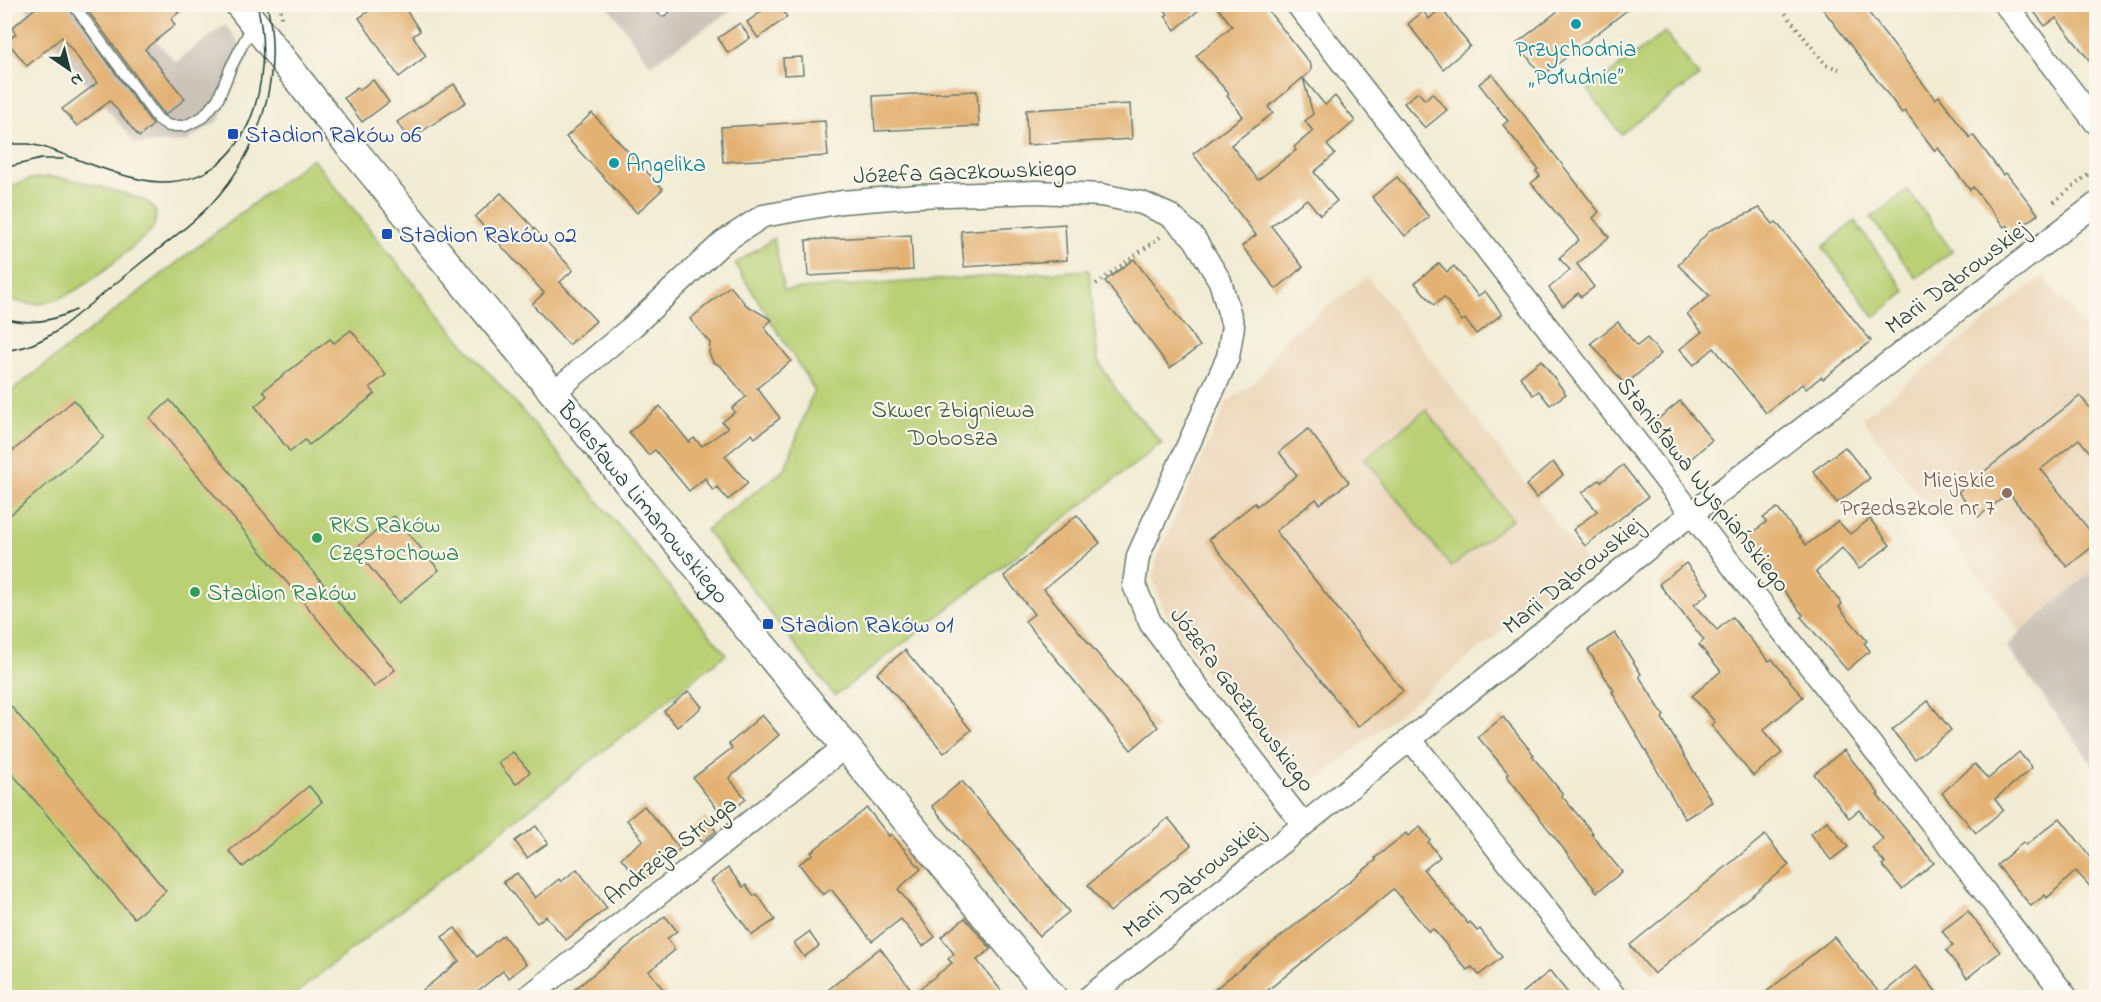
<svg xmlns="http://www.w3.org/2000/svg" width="2101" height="1002" font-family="'Indie Flower',sans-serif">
<rect width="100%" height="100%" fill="#fbf7ec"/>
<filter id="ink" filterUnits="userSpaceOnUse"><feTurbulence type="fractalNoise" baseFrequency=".0167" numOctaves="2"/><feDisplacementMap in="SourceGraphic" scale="12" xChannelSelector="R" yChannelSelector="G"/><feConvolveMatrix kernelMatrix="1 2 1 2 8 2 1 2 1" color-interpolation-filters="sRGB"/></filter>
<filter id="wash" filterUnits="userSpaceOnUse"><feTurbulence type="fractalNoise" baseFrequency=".008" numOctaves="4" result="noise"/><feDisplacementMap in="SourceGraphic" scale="24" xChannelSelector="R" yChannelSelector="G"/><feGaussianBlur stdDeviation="1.35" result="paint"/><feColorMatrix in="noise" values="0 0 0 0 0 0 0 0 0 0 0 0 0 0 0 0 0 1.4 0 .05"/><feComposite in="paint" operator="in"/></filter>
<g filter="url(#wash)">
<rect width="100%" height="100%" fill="#f2ecd4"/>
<g fill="#ecd7ba">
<path d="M2043,276L2096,342V568L2021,632L1862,418Z"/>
<path d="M1367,277L1587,563L1300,793L1185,643L1164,610L1153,579L1157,558L1227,402L1258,379L1287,337Z"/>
</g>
<g fill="#cbc2b8">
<path d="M612,4L740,5L650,65L609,7Z"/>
<path d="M23,5H123L176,62L225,25L249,55L219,120L186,142L136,144Z"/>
<path d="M2096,568V769L2007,647L2021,632Z"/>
</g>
<g fill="#b9d075" stroke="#6c8654" stroke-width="1.5">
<path d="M1665,32L1699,76L1621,134L1588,90Z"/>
<path d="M312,158L454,333L532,422L726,654L291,997L5,998V396Z"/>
<path d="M48,177C76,179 99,186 125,194C132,197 141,198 147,202C160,209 157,225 148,234C119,257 76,301 37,304C26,304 15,302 5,298V189L30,179Z"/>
<path d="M1908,190L1952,251L1916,278L1871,218Z"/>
<path d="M1855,221L1906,292L1874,317L1823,247Z"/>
<path d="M774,238L784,290L1089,270L1098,361L1121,397L1162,443L835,696L706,530L785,469L814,389L735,264Z"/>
<path d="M1426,410L1512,519L1451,567L1365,458Z"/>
</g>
<g id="blocks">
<g fill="#e3b172">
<path d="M40,4H66L153,125L139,137L110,101L77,126L62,109L97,83L62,37L27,66L7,41L16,34L12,28Z"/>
<path d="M83,4H188L171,19L175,25L145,49L185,99L165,115L163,113Z"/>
<path d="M379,4H402L420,31L413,36L426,56L399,77L359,18Z"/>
<path d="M772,4H778L787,17L758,38L747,22Z"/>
<path d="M1160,4H1206L1175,30L1165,16L1168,14Z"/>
<path d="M1215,4H1263L1311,65V71L1268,107L1273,113L1231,145L1258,180L1296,150L1294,147L1313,131L1305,121L1313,114L1303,78L1325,105L1335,96L1355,121L1327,145L1335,154L1314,172L1337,201L1320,215L1307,199L1271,226L1303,267L1276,289L1242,246L1256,235L1193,154L1243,116L1227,96L1229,94L1196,56L1232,26Z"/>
<path d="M1567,4H1635L1542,76L1517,43Z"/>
<path d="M1819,4H1862L1935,99L1939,96L1970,138L1973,135L2003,175L2006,173L2038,214L2013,233L2007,225L2004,227L1973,187L1970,190L1938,148L1935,151L1905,111L1902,113Z"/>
<path d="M2028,4H2097V70L2056,18L2045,26Z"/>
<path d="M1441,8L1470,46L1443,69L1408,24L1423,11L1429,19Z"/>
<path d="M740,23L750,38L728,53L718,38Z"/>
<path d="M802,57L803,74L784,75L783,58Z"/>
<path d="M1492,74L1599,212L1593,218L1609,237L1577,264L1594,287L1581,297L1578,293L1563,306L1549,288L1570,270L1559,258L1579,240L1531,183L1540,176L1536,171L1538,169L1503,125L1508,121L1479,84Z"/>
<path d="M373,80L389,102L362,122L344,98L357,88L359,90Z"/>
<path d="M454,84L466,102L409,140L397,122Z"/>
<path d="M977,91L979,126L875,131L873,96Z"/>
<path d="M1418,92L1425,100L1432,93L1447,110L1425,128L1404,103Z"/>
<path d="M1130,104L1132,139L1027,145L1026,110Z"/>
<path d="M592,113L663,189L637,213L566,137Z"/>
<path d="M825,121L828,156L723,162L721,127Z"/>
<path d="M1397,177L1429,217L1405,236L1372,197Z"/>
<path d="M501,193L573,270L560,282L596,321L569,345L532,304L544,293L475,217Z"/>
<path d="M1760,208L1773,224L1776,222L1871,341L1823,379L1821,377L1806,389L1802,384L1766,413L1714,348L1694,365L1680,349L1702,332L1687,314L1710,296L1678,265L1710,230Z"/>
<path d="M1065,224L1067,260L964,267L961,231Z"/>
<path d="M911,235L913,270L808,276L806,240Z"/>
<path d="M1134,259L1200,346L1170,368L1105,281Z"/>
<path d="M1439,263L1447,272L1454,266L1478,296L1485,291L1502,314L1476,334L1465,319L1462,321L1444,297L1434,305L1415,283Z"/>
<path d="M730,286L746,305L772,320L764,327L791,361L757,388L780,418L755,438L752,434L725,456L748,483L728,500L717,487L713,491L705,478L689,491L655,450L648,455L629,432L660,406L689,442L694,438L702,446L728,428L722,422L735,412L732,408L746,397L721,366L713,362L709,353L710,343L690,319Z"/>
<path d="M1618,322L1637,346L1647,338L1661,354L1625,385L1591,343Z"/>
<path d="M351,330L386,375L370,387L375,394L309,445L305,440L290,452L255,406L267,396L263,391L330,339L334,343Z"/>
<path d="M1541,360L1566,394L1550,405L1539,391L1533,395L1520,377Z"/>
<path d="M2080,396L2097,416V461L2079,439L2041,469L2097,540V543L2067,567L2009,493L1978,517L1958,492Z"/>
<path d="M74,400L104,437L4,520V458Z"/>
<path d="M170,400L395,670L374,687L150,418Z"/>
<path d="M1680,401L1712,440L1685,464L1653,423Z"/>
<path d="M1308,429L1349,482L1320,504L1316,499L1276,531L1403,691L1358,727L1209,539L1255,503L1257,506L1297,475L1279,452Z"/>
<path d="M1845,447L1870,478L1837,503L1813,471Z"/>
<path d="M1553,462L1563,475L1536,498L1526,485Z"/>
<path d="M1623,465L1648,497L1585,546L1573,530L1597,511L1582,493L1599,480L1601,482Z"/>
<path d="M1777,508L1806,545L1838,521L1850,534L1870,519L1890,545L1859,569L1842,548L1816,572L1842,604L1839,607L1867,641L1864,643L1870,651L1847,670L1801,617L1803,615L1744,540L1766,522L1763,518Z"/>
<path d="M1077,515L1100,543L1044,589L1158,727L1131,750L1025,621L1034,614L1004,576Z"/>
<path d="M394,516L439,570L399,603L355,549Z"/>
<path d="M1686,563L1709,593L1694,605L1717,630L1732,617L1769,661L1772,659L1803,697L1763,730L1782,753L1753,776L1711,725L1715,722L1692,696L1721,671L1699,645L1704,640L1659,584Z"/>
<path d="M1615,633L1641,674L1639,676L1664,716L1662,718L1712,802L1685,819L1612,692L1614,691L1588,650Z"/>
<path d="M905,650L971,730L944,753L877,673Z"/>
<path d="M689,691L702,707L677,727L664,711Z"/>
<path d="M4,698L166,891L134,918L4,764Z"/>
<path d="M1928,701L1951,730L1915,759L1892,730Z"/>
<path d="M762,715L779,735L729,778L746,799L724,817L693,778L732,748L729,744Z"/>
<path d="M1503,717L1534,755L1532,756L1563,794L1561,795L1593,833L1591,834L1622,872L1597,892L1507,776L1509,774L1478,737Z"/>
<path d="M1844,750L1879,794L1877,795L1934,863L1902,889L1882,865L1885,863L1872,848L1883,839L1859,810L1849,818L1814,774Z"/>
<path d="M513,752L530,772L516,784L498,763Z"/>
<path d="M2019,752L2032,768L1995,799L2003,810L1976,833L1942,793L1975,764L1988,779Z"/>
<path d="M962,781L1069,912L1039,936L932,806Z"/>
<path d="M309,786L322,802L243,867L229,851Z"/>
<path d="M644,806L680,849L641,882L621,858L643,840L627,820Z"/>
<path d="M867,808L889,836L891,834L921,869L898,889L935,937L923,946L901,919L872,941L831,889L823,895L799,864L813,854L811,852Z"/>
<path d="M705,818L716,831L702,842L692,829Z"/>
<path d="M1168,818L1191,845L1110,912L1088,885Z"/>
<path d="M2060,818L2097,865V894L2076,871L2047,898L2045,895L2031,906L1997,865L2023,842L2026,845Z"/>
<path d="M1827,821L1848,847L1831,860L1810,834Z"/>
<path d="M536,826L548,843L527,858L515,841Z"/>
<path d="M1420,827L1430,840L1428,842L1440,857L1424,870L1468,924L1470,922L1477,931L1480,929L1502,957L1479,975L1472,967L1467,970L1433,929L1429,932L1394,889L1258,998H1204L1376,860L1375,858L1406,833L1408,836Z"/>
<path d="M1765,835L1789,865L1654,974L1630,945Z"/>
<path d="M728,868L743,887L746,885L754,896L757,894L775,920L752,935L711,881Z"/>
<path d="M577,869L607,908L566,940L546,916L537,923L503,882L517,873L535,898L559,879L561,882Z"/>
<path d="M1968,911L2000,952L1967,978L1946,951L1953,946L1942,931Z"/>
<path d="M665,916L677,931L667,939L675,950L649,971L670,998H564Z"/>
<path d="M965,918L991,949L977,960L1007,998H818L880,948L914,993L952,963L948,959L954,954L941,937Z"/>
<path d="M455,928L477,957L503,935L526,964L509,978L503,971L469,998H413L459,961L442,937Z"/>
<path d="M809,932L819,946L804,957L794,943Z"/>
<path d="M1834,937L1881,995L1916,966L1941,998H1759Z"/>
<path d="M1550,971L1572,998H1516Z"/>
</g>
</g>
</g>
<g filter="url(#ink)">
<use href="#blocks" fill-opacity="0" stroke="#697a6c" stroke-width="1.5"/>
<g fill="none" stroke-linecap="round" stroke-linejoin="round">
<defs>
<g id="service">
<path d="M73,4L158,119L169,126H185L203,117L218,99L231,67L252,26"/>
<path d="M663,10L670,4"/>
</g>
<g id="minor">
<path d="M1297,4L2067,998"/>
<path d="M2005,4L2096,123"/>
<path d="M554,392L632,327L723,242L763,216L842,202L917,196L1037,192L1101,195L1142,203L1171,216L1194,238L1220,281L1233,326L1228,357L1138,556L1134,585L1151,624L1223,721L1303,824"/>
<path d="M1411,740L1616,998"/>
<path d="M527,998L846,746"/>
<path d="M1088,998L1682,521L2096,204"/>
</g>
<g id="tertiary">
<path id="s1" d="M239,4L346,141L1053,998"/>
</g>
</defs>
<use href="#service" stroke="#697a6c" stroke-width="13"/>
<use href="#minor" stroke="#697a6c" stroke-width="25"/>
<use href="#tertiary" stroke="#697a6c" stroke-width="31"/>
<g stroke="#697a6c" stroke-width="4" stroke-dasharray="1.5 4.5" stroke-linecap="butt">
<path d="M280,4L282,18"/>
<path d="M1778,4L1826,65L1839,69"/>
<path d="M2054,202L2096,168"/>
<path d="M1096,284L1163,235"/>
</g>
<use href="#service" stroke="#fff" stroke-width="10"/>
<use href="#minor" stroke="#fff" stroke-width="22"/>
<use href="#tertiary" stroke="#fff" stroke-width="28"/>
<g stroke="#1f3d34" stroke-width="1.5">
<path d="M4,144H29L43,147C76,158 127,181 161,182C252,183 275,76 257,4"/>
<path d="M4,168L41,159H63"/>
<path d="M4,318C29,326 53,321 76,310"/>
<path d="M4,350C24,350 41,341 57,331C85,308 114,285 142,262C166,243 192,225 212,203C261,150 283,76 267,4"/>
</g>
</g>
</g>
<g fill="#0f9aa8" stroke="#fbf7ec" stroke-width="2">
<circle cx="1576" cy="24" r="6"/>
<circle cx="614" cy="163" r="6"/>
</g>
<g fill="#1a4fb4" stroke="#fbf7ec" stroke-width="2">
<rect x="227" y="128" width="12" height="12" rx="3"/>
<rect x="381" y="228" width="12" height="12" rx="3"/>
<rect x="762" y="618" width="12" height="12" rx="3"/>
</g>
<circle fill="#8d6e63" stroke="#fbf7ec" stroke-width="2" cx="2007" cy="493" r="6"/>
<g fill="#2e9e5b" stroke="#fbf7ec" stroke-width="2">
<circle cx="317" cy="538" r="6"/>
<circle cx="195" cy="592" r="6"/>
</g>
<g text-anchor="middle" stroke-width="4.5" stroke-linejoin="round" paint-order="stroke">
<g font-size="24" fill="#0d838f" stroke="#fbf7ec">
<text x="1576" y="56">Przychodnia<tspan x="1576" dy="28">„Południe”</tspan></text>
<text x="626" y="171" text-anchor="start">Angelika</text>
</g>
<g font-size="24" fill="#164399" stroke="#fbf7ec" text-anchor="start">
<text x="245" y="142">Stadion Raków 06</text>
<text x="399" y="242">Stadion Raków 02</text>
<text x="780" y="632">Stadion Raków 01</text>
</g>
<g font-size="24" fill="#1f3d34" stroke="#fbf7ec">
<text transform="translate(965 171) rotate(-2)" y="8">Józefa Gaczkowskiego</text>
<text transform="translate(1956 277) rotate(-37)" y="8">Marii Dąbrowskiej</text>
<text transform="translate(1704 484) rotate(52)" y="8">Stanisława Wyspiańskiego</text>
<text dy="8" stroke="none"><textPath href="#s1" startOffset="642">Bolesława Limanowskiego</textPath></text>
<text transform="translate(1572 575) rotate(-39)" y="8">Marii Dąbrowskiej</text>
<text transform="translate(1243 699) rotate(53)" y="8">Józefa Gaczkowskiego</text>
<text transform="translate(670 850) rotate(-38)" y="8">Andrzeja Struga</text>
<text transform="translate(1192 879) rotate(-39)" y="8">Marii Dąbrowskiej</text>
</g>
<g font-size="24" fill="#3e5a41" stroke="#fbf7ec">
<text x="953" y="417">Skwer Zbigniewa<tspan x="953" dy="28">Dobosza</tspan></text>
</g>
<g font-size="24" fill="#785e54" stroke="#fbf7ec" text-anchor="end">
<text x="1995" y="487">Miejskie<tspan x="1995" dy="28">Przedszkole nr 7</tspan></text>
</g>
<g font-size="24" fill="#27864d" stroke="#fbf7ec" text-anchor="start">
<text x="329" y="532">RKS Raków<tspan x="329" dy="28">Częstochowa</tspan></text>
<text x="207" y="600">Stadion Raków</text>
</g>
</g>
<rect width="2101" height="1002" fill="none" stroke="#fbf7ec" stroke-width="24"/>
<g transform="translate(69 69) rotate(145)" stroke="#fbf7ec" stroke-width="4.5" paint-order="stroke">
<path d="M0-4.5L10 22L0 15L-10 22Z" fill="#1f3d34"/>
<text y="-9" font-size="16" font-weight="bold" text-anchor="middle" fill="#1f3d34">N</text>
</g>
</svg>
